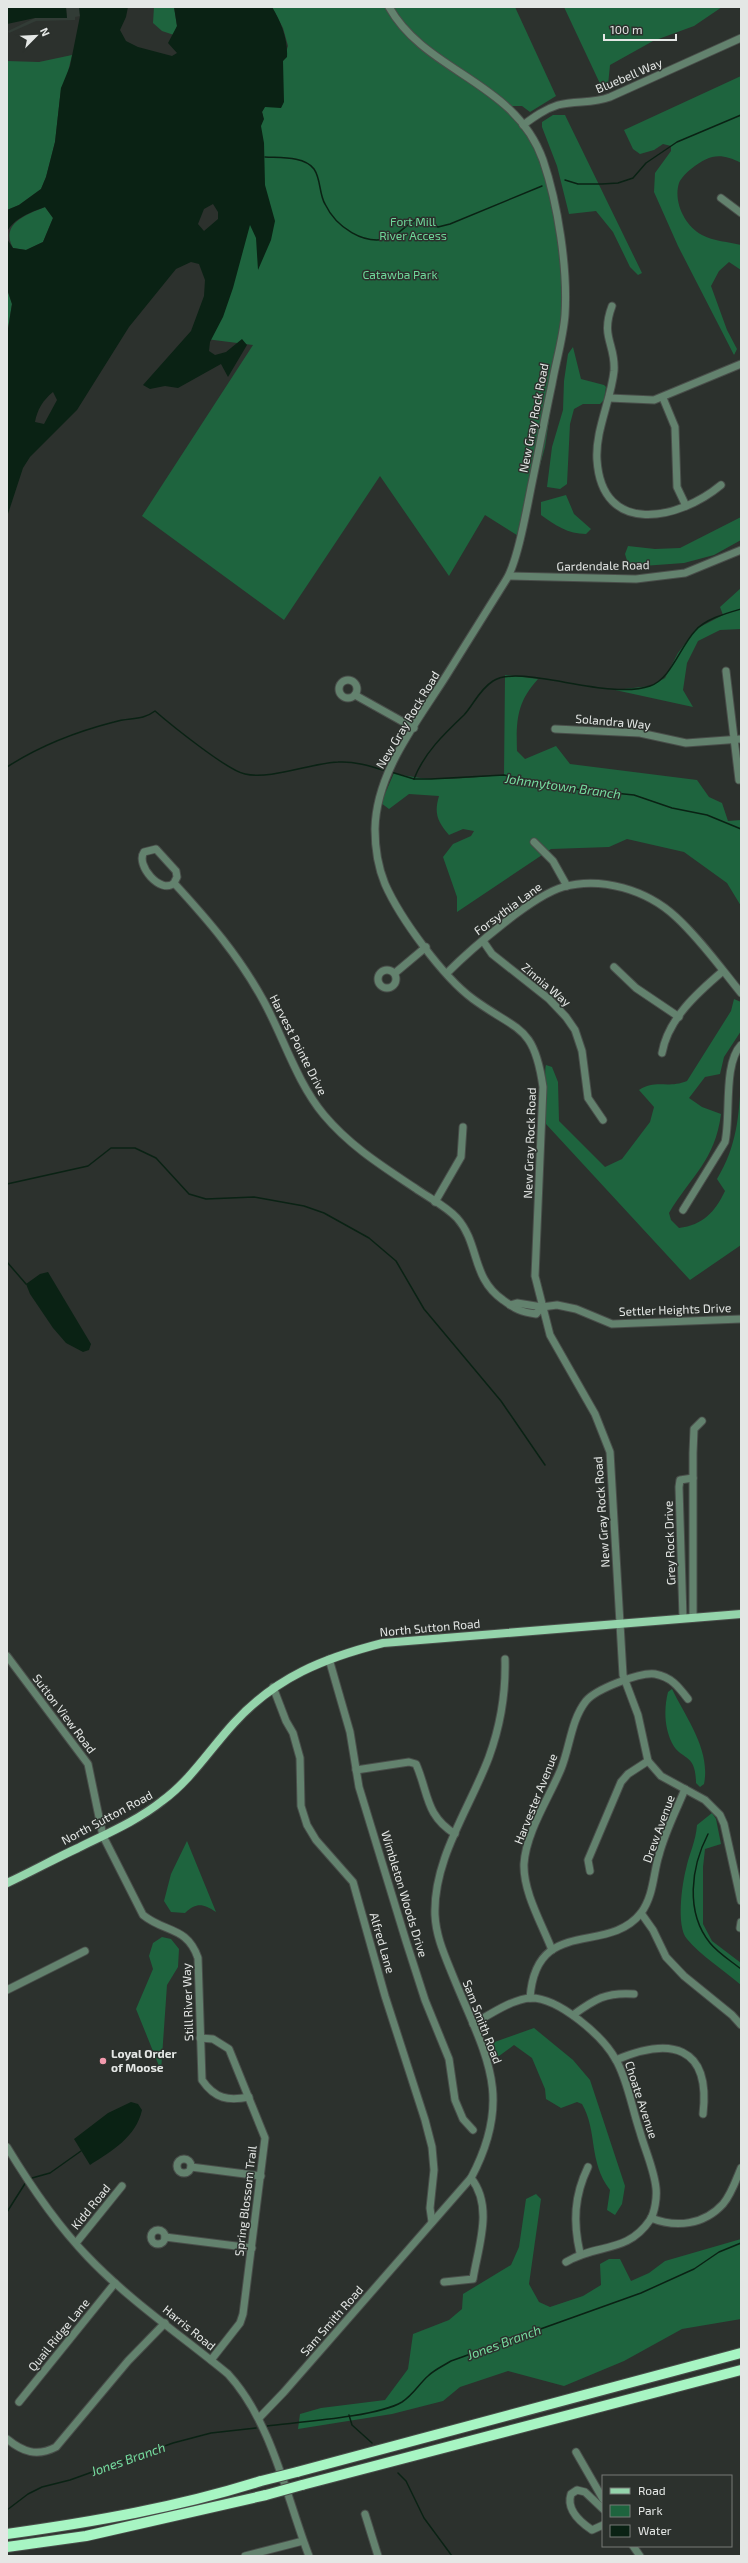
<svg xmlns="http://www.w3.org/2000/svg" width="748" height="2563" font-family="'Exo 2',sans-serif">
<rect width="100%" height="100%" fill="#2c312d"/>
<path fill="#323c36" d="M66,7H79L80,16L75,17V20L36,21L9,33L8,31L35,18H67Z"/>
<g fill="#1e643e">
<path d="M154,7H174L177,26L174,35L162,31L153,23Z"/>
<path d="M272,7H515L556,96L530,112L522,106H510L480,81L479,83L530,134L548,184L563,264L560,346L545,447L520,537L485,515L449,576L380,476L284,620L142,516L253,345L206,339L263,115L262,112L283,73V61L288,46L283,28Z"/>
<path d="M564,7H722L694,26L653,41L610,65L608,85L603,90Z"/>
<path d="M72,55L66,80L61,88L55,142L46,177L41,189L19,205L7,210V61L39,62Z"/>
<path d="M741,76V163C720,152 709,155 691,169C687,172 681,178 679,183C673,202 685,226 702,235C713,241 729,242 741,245V270L729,262L719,271L711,286L727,330L737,349L734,355L678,246L654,192L655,173L671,151V146L663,144L654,150L640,154L633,149L624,130Z"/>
<path d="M553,115H565L642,273L638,275L630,267L613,232L596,211L569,214L557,166L542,127V122Z"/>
<path d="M45,207L53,218L43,242L26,250L13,248C0,223 26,215 45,207Z"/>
<path d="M7,289L12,304L7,335Z"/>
<path d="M573,347L581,379L604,385L606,387L604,400L600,404H583L574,409L570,424L567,484L560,489L547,487L552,447L563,410L564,381L568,354Z"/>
<path d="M566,495L574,514L591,529L586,534C568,534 555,525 541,515V502Z"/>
<path d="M741,517V540L714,555L684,563L629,567L625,554L628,546L655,549L680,548Z"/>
<path d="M741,588V629L720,630L698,641L687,663L683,690L693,707L615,690L651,686L665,678L678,653L696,629L723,615L720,607Z"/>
<path d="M505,675L538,679C517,702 516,720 517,751L525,759L556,746L570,764L697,780L709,797L722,803L728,821L741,820V906L727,883L684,852L627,839L609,847L551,849L457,912V897L443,857L453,844L471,836L474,831L463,829L449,835C437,821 434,813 439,796L409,794L389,809L381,803L394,773C430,783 467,778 504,775Z"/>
<path d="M734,999L741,1002V1031L724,1057L720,1074L705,1077L689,1098L702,1107L721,1114C715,1161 691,1176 669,1213L671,1220L679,1228C703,1225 715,1212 725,1191L717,1179C737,1146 739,1116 741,1079V1245L690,1280L546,1124C546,1114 544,1070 546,1065L552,1067L558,1082L559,1121L605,1167L622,1159L650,1122L654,1107L639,1090C656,1079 667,1089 687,1081L731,1011Z"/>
<path d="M672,1689C686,1718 711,1750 704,1784L700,1787L696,1783C696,1752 681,1761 672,1743C664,1727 664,1708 668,1692Z"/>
<path d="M712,1813L716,1819L721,1844L705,1849L703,1867V1924L712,1941L741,1963V1985C725,1971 700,1955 687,1939C676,1926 682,1884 686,1869C689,1854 696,1841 697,1825Z"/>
<path d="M187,1841L216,1912C203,1904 197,1902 185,1913L171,1912L164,1901L171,1874Z"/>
<path d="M162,1937L171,1939L179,1949L178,1967L167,1985L161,2071L136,2009L153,1969L149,1956L153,1943Z"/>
<path d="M534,2028L573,2060L590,2080L625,2186L622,2204L615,2215L607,2210L610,2190C588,2161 598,2132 582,2104L577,2102L561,2108L546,2099L545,2089L532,2058L514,2045L499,2056L493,2054L489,2044Z"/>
<path d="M536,2194L541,2199L529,2284L539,2302L550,2307L583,2296L601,2285L600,2264L609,2259H620L631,2281L649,2273L665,2261L741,2239V2319L682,2329L624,2361L564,2386L508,2371L460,2387L443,2401L392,2414L298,2429L300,2414L321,2408L385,2400L408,2369L413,2334L449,2320L462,2309L463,2294L511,2265L519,2247L526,2199Z"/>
</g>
<g fill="#0a2214" fill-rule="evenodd">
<path d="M7,7H66L67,18H35L7,24Z"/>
<path d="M79,7H128L126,17L120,30L126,41L138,47L172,56L177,53L168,43L177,26L174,7H272C281,22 288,39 287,57L283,61L284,102L281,108L265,107L262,112L264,119L261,126L264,143L265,185L275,221L271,240L258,270L256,238L250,225L233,288L223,317L210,342L209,351L215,355L226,352L242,339L247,345L228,377L221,364L178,388L165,386L150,389L143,385L191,331L204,296L205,280L199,264L191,262L176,269L129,327L77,410L30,457L23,468L7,517V335L12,304L7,289V239L13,248L26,250L43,242L53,218L45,207C31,212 14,218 7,232V210L19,205L41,189L46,177L55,142L61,88L70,66L80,16ZM213,204L218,212V219L204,231L198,224L204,209ZM53,392L57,400L44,424L35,422C37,410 43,400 53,392Z"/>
<path d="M48,1272L91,1344L89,1350L83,1352L66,1343L53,1328L30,1294L26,1284L40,1274Z"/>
<path d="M131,2102L138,2104L142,2110C136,2137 112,2151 90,2165L74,2139L108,2113Z"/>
</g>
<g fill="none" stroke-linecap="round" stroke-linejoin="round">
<g stroke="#0a2214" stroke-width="1.5">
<path d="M265,157C280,158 304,156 314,169C321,179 319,194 325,204C336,227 364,246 389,238C399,235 407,223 419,218L438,227L450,224L542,186"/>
<path d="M565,180L578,184H602L618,183L633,178L646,163L677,142L741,115"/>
<path d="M7,767C41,745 75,732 114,722C129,717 142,721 155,711C170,724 228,771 245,774C271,780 311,763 338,762C354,761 370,766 386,771"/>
<path d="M391,772L414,779H431L504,775L574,789L634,795L672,808L707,815L741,829"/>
<path d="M414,779C424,753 444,734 464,715C474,704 479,690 493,681C520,663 607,701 650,686C671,679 680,647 695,631C705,619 727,613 741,609"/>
<path d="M7,1184L88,1166L111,1148H135L156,1158L189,1194L206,1199L254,1197L304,1206L324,1213L369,1238L396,1261L424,1309L501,1401L545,1465"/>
<path d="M7,1262L26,1284"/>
<path d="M708,1834C691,1867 685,1912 710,1943C718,1953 731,1961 741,1969"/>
<path d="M32,2178L50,2173L81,2151"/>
<path d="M7,2212L26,2182"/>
<path d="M349,2415L352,2425L372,2443"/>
<path d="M267,2426C299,2422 377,2417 402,2402C413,2395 419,2384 428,2376C434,2370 443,2366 451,2361L641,2293L694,2269L719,2252L741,2243"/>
<path d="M398,2473L406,2481L424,2518L452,2556"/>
<path d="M7,2510L28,2494L42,2487L70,2480L173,2443L211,2433L256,2428"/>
</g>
<defs>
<g id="minor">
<path d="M389,7C426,73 515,81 543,160C558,204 568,269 565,315C563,339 556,361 552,384C545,416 539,450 532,483C527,507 518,561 506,580C486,612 466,644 446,676C417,722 376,772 375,829C375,848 378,867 385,884C400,918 443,977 473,999C518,1032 534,1024 543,1087L535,1276L550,1335L595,1414L610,1452L623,1675L638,1715L648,1761L661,1776L705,1800L720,1815L724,1824L741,1901"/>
<path d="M523,125C534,117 545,109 558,105C576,100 592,104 610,97L741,38"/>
<path d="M721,198L741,213"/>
<path d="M612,306C600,338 616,344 614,371C611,400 595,431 597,460C602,537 679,520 721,485"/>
<path d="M609,398L654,400L741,364"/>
<path d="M663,398L675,427L677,487L686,506"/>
<path d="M509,576L636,579L685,573L741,550"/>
<path d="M726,671L739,780"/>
<circle cx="348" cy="689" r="9"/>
<path d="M355,695L414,728"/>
<path d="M555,729L640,733L686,743L741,739"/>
<path d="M534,842L553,861L567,886"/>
<path d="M174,883C161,895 135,865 144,852L156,849L176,871L177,877L174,883C208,920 239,956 263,1000C284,1038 296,1081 324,1115C350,1146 382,1166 415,1188C429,1198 446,1206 457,1218C480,1244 471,1278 503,1300C515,1309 521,1312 536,1314L542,1307"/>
<path d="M483,941L492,954L549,999L566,1017L575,1030L582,1051L588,1098L603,1120"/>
<path d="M614,967L636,988L679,1017"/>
<circle cx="387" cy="979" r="9"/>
<path d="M395,973L426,947"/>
<path d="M447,973C471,949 532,896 563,887C601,876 647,890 676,917C700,939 720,967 741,993"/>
<path d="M662,1053C668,1019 697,993 723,971"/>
<path d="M435,1202L461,1157L463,1127"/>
<path d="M683,1210L725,1142C731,1116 723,1064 741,1045"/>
<path d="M510,1305L517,1303L542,1307L557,1305L576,1309L612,1324L741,1319"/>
<path d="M683,1618L679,1487L680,1480L693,1478"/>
<path d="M693,1618V1453L694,1429L702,1421"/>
<path d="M7,1656L88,1764L103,1836L143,1915C165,1933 187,1926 198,1958L202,2080C215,2099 228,2101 249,2097"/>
<path d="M329,1659L350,1732L359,1787L406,1941L425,2000L449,2059L455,2100L463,2119L473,2130"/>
<path d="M273,1687L286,1721L293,1733L300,1758L301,1806L307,1825L316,1840L353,1882L385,1996L425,2120L432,2147L434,2170L430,2208L432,2222"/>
<path d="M356,1770L409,1762L416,1764C429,1794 425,1815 455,1834"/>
<path d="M590,1871L588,1860L621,1782L628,1774L648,1761"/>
<path d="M641,1913L653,1930L666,1957L684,1976L732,2015L741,2025"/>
<path d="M740,1928L741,1922"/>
<path d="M552,1950C542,1924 523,1892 524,1864C526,1832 549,1798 561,1769C570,1747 571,1720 586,1701C596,1689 640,1672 655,1674C671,1677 678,1686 688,1699"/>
<path d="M7,1990L85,1951"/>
<path d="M530,1998C536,1915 607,1956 641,1913C654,1895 653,1874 659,1855C665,1832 676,1811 685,1789"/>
<path d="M573,2015C595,1999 606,1992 634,1994"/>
<path d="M473,2024C489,2015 512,1999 531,1998C559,1998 603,2036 616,2060C628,2081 632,2109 640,2132C645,2150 654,2169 656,2188C657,2197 655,2212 650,2220C627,2254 597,2243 566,2262"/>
<path d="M200,2038L213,2039L229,2049L265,2138L243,2314L240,2323L211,2360"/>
<path d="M616,2060C670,2037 711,2045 703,2114"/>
<path d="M7,2147C30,2185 57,2225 88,2257C130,2301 182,2336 228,2374C272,2422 286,2496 309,2556"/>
<circle cx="184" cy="2166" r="7"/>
<path d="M191,2167L261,2176"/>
<path d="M651,2218C676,2228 704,2225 723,2204C731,2195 736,2180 741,2168"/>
<circle cx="158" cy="2237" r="7"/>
<path d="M165,2237L252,2248"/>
<path d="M76,2243L122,2186"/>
<path d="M580,2253C573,2222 574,2196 588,2167"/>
<path d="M444,2282L473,2279C478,2247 494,2207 471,2178"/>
<path d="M19,2402L115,2283"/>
<path d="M259,2418L284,2392L471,2178C515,2095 485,2055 453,1976C445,1956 436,1937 435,1915C433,1859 470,1808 489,1757C501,1724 506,1694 505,1659"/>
<path d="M7,2439C23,2452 37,2457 56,2447L128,2361L165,2323"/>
<path d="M576,2452L603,2499"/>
<path d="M603,2509L585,2492L577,2490L571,2494C566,2509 580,2522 592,2530L603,2525"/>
<path d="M365,2514L378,2556"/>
<path d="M633,2546L640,2556"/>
<path d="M245,2556L303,2541"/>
</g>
<path id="major" d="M7,1883C31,1872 54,1859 78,1848C106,1834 137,1821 162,1801C191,1780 210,1749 234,1723C276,1677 324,1658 383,1643L741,1614"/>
<g id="highway">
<path d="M297,2472L741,2353"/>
<path d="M302,2485L741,2370"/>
<path d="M7,2534C93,2522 179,2507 261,2481"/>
<path d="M7,2547L86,2536L266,2495"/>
</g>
</defs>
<use href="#minor" stroke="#494e4a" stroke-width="9"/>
<use href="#major" stroke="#494e4a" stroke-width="10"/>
<use href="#highway" stroke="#494e4a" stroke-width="12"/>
<use href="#minor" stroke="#63826e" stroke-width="7"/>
<use href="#major" stroke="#94d4ab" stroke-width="8"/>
<use href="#highway" stroke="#a7f5c3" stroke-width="10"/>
<defs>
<g id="highway-bridge">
<path d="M261,2481L297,2472"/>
<path d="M266,2495L302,2485"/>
</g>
</defs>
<use href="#highway-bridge" stroke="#494e4a" stroke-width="12" stroke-linecap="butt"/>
<use href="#highway-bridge" stroke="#a7f5c3" stroke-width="10"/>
</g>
<circle fill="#f29aad" stroke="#2c312d" stroke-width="1.5" cx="103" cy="2061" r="4"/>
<g text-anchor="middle" stroke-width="3" stroke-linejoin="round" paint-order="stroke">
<g font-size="12" fill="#e4e7e5" stroke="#2c312d">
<text transform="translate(629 76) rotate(-23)" y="4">Bluebell Way</text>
<text transform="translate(534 418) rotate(-79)" y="4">New Gray Rock Road</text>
<text transform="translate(603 566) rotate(-1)" y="4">Gardendale Road</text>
<text transform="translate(408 720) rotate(-59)" y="4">New Gray Rock Road</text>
<text transform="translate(613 722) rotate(5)" y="4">Solandra Way</text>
<text transform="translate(508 909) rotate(-36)" y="4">Forsythia Lane</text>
<text transform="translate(546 985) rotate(40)" y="4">Zinnia Way</text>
<text transform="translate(298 1045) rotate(63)" y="4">Harvest Pointe Drive</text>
<text transform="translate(530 1143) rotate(-88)" y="4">New Gray Rock Road</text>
<text transform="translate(675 1310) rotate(-2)" y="4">Settler Heights Drive</text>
<text transform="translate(602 1512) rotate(-94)" y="4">New Gray Rock Road</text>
<text transform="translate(670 1543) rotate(-92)" y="4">Grey Rock Drive</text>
<text transform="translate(430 1628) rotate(-5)" y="4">North Sutton Road</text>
<text transform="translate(64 1714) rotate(53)" y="4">Sutton View Road</text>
<text transform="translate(536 1799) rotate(-68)" y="4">Harvester Avenue</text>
<text transform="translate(107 1818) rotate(-28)" y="4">North Sutton Road</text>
<text transform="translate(659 1829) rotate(-70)" y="4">Drew Avenue</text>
<text transform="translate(404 1894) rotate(73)" y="4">Wimbleton Woods Drive</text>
<text transform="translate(382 1943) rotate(74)" y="4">Alfred Lane</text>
<text transform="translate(188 2002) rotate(-92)" y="4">Still River Way</text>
<text transform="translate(482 2022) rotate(69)" y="4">Sam Smith Road</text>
<text transform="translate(641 2100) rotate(72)" y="4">Choate Avenue</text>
<text transform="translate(246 2201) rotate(-83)" y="4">Spring Blossom Trail</text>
<text transform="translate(91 2207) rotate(-51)" y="4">Kidd Road</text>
<text transform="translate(332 2321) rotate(-49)" y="4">Sam Smith Road</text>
<text transform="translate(189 2328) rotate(39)" y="4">Harris Road</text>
<text transform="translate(59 2335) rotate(-51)" y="4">Quail Ridge Lane</text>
</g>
<g font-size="12" fill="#6fd89a" stroke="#2c312d">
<text x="413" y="226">Fort Mill<tspan x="413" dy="14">River Access</tspan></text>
<text x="400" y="279">Catawba Park</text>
</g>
<g font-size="12" font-weight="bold" fill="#e4e7e5" stroke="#2c312d" text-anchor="start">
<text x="111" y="2058">Loyal Order<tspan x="111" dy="14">of Moose</tspan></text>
</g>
<g font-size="13" font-style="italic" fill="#76dea0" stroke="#2c312d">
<text transform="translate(563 786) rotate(8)" y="5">Johnnytown Branch</text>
<text transform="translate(504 2342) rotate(-20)" y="5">Jones Branch</text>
<text transform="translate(128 2459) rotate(-19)" y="5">Jones Branch</text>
</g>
</g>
<rect width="748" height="2563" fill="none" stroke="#e4e7e5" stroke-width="16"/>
<rect x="602" y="2475" width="130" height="72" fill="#2c312d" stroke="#767a77"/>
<rect x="610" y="2488" width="20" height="6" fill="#94d4ab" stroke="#767a77"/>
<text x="638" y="2495" font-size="12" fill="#e4e7e5">Road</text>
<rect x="610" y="2505" width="20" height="12" fill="#1e643e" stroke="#767a77"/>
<text x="638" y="2515" font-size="12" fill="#e4e7e5">Park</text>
<rect x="610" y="2525" width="20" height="12" fill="#0a2214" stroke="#767a77"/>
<text x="638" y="2535" font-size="12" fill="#e4e7e5">Water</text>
<g transform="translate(36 36) rotate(66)" stroke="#2c312d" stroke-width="3" paint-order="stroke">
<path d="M0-3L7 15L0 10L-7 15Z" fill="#e4e7e5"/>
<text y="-6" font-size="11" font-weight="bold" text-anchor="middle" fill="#e4e7e5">N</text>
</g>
<path d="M604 34v6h72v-6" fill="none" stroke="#e4e7e5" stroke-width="2"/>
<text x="610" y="34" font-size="12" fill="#e4e7e5" stroke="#2c312d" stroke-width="3" paint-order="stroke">100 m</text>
</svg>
